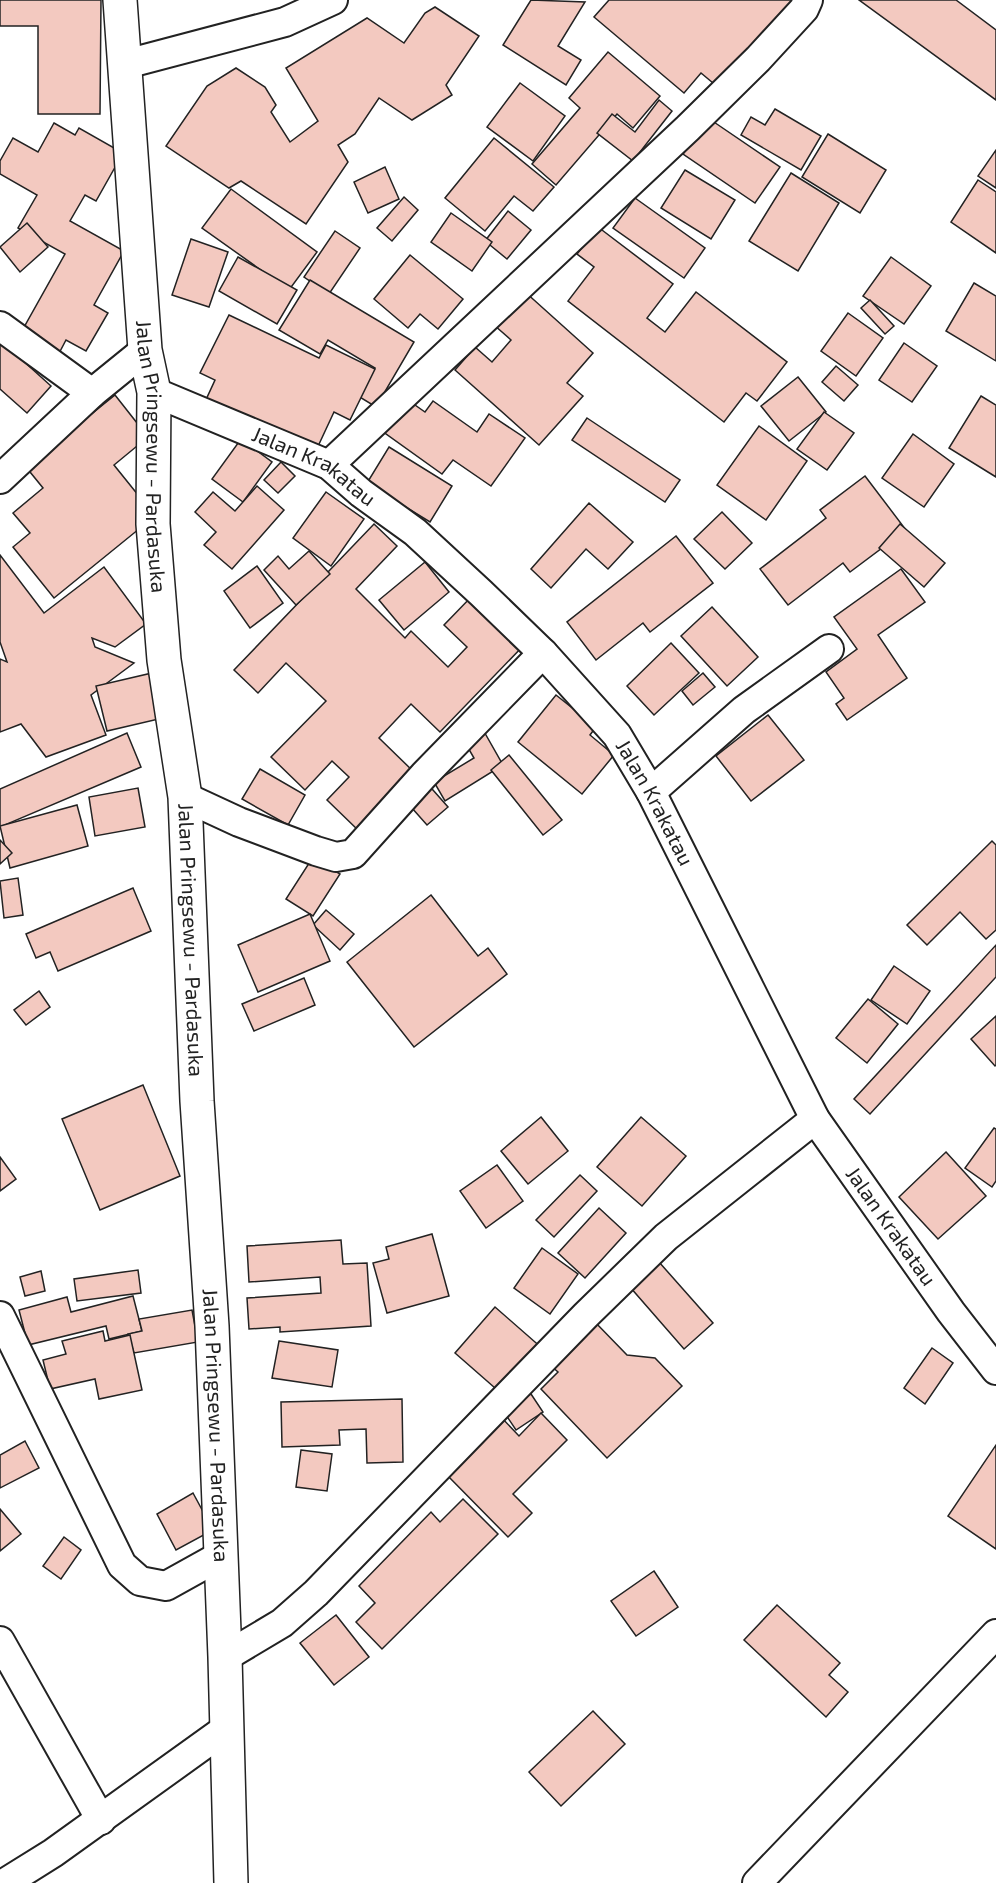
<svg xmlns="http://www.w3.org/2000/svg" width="996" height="1883" font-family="'Exo 2',sans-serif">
<rect width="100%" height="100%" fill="#fff"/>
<g fill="#f3c9c0" stroke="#222" stroke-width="1.5">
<path d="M0,0H101L100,114H38V26H0Z"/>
<path d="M531,0L585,2L558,46L581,60L566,85L503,45Z"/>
<path d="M609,0H793L719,88L701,73L684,93L594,17Z"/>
<path d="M859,0H956L996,30V100Z"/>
<path d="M435,7L479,36L446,85L452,95L412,120L379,98L355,134L338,145L348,162L306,224L241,181L229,188L166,146L207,86L236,68L265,87L276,105L271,112L290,142L318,121L286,68L367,18L404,43L425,13Z"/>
<path d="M608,52L660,96L633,128L617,114L556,185L532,164L580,108L569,98Z"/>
<path d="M520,83L565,116L533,161L487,127Z"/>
<path d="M659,100L672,111L633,161L597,133L612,114L635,132Z"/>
<path d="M775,109L821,136L801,170L741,135L751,117L765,125Z"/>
<path d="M708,118L780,167L755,203L683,154Z"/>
<path d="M54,123L75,135L79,128L123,153L96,201L85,195L70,221L124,251L94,305L108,313L86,351L66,340L56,359L18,338L65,254L18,228L37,195L0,174V161L13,138L38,152Z"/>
<path d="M828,134L886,170L860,213L802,177Z"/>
<path d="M494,138L554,187L533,211L514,196L485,231L445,198Z"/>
<path d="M996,150V188L978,176Z"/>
<path d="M385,167L399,199L368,213L354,182Z"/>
<path d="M685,170L735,200L711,239L661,208Z"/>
<path d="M791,173L839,203L798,271L749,241Z"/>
<path d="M978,180L996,192V253L951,222Z"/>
<path d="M231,189L317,252L289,290L202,228Z"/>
<path d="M404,197L418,210L392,241L377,228Z"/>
<path d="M635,198L705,248L684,278L613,228Z"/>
<path d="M508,211L531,230L507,259L485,241Z"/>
<path d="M451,213L492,242L472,271L431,242Z"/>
<path d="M27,223L48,247L20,272L0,247Z"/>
<path d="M598,227L673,284L647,318L665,332L696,292L787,362L757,401L746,393L724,422L568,301L594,267L577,254Z"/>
<path d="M335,231L360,248L329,294L304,277Z"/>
<path d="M191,239L228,252L209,307L172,295Z"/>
<path d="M410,255L463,299L438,329L420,314L408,328L374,299Z"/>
<path d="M238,257L297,290L277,324L219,291Z"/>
<path d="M891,257L931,286L904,324L863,296Z"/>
<path d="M310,280L414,342L376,407L358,396L375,368L328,340L320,354L279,330Z"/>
<path d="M974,283L996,296V361L946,331Z"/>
<path d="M524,291L593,353L567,383L583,396L539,445L455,370L475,347L492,362L511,340L494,325Z"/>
<path d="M870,300L894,326L885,334L861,308Z"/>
<path d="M848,313L883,338L856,376L821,351Z"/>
<path d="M229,315L319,358L326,345L375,369L350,420L334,412L313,457L204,404L215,380L200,373Z"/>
<path d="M0,340L51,386L27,413L0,389Z"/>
<path d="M904,343L937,366L912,402L879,380Z"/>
<path d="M836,366L858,385L844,401L822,382Z"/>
<path d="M798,377L826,412L789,441L761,406Z"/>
<path d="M115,395L148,437L114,465L155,516L54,598L13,547L30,533L13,513L43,488L26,467Z"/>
<path d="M981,396L996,405V477L949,448Z"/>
<path d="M405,398L425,412L433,401L477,432L489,414L525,438L491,486L453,460L442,474L382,431Z"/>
<path d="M824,412L854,433L827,470L797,449Z"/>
<path d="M587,418L680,480L665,502L572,440Z"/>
<path d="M759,426L807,461L766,520L717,485Z"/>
<path d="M913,434L954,464L924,507L882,478Z"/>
<path d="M241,439L272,462L243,502L212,479Z"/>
<path d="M389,447L452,486L430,522L367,483Z"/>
<path d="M281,462L295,476L278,493L264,480Z"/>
<path d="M865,476L906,530L850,572L843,563L788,605L760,569L826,518L820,510Z"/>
<path d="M257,486L284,510L232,569L204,545L216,532L195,512L213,492L235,511Z"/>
<path d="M326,492L364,519L331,566L293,538Z"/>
<path d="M589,503L633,542L608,569L586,549L551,588L531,569Z"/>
<path d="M722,512L752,543L725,569L694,539Z"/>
<path d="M374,524L397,546L356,589L405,638L411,631L448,667L467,647L444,625L474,594L525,644L440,732L411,704L379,738L416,774L360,832L327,800L349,777L332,761L305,790L271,757L326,701L286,663L258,693L234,670Z"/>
<path d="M900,524L945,563L924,587L879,548Z"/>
<path d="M676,536L713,583L650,632L643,623L596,660L567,622Z"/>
<path d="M309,551L330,574L296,605L264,570L278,556L289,569Z"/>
<path d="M0,555L44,613L104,567L146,624L115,647L92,638L95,647L134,663L91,695L106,735L46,757L21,724L0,732V659L7,662L0,642Z"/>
<path d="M425,562L449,592L404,630L379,600Z"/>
<path d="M257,566L283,603L250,628L224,591Z"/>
<path d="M901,569L925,602L878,635L907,678L847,720L836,704L844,698L826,672L857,649L834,617Z"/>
<path d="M712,607L758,657L727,686L681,636Z"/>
<path d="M671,643L699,673L654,715L627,686Z"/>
<path d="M152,673L163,718L107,731L96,686Z"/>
<path d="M703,673L715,687L693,705L682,691Z"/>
<path d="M556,695L596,727L590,735L614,755L582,794L518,742Z"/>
<path d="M768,715L804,760L751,801L716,756Z"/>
<path d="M482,728L503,765L445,801L434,782L474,758L463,739Z"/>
<path d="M127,733L141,767L0,827V789Z"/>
<path d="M509,755L562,820L543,835L491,770Z"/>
<path d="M260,769L305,795L288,825L242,799Z"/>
<path d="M425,781L448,807L427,825L404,799Z"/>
<path d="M138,788L145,827L95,836L89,797Z"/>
<path d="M77,805L88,846L10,868L0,826Z"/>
<path d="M0,840L12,853L0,864Z"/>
<path d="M992,841L996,845V930L986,939L960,912L927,945L907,925Z"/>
<path d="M313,857L340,874L313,916L286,899Z"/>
<path d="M18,878L23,915L4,918L0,881Z"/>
<path d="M133,888L151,931L58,971L50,952L36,958L26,934Z"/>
<path d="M431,895L478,956L488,948L507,974L414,1047L347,962Z"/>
<path d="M326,910L354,934L340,950L313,925Z"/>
<path d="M310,914L330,961L258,992L238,945Z"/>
<path d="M996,945V977L870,1114L854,1099Z"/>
<path d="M894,966L930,991L907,1024L871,1000Z"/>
<path d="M304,978L315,1005L254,1031L242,1004Z"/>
<path d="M39,991L50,1007L26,1025L14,1010Z"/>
<path d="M868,999L898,1024L867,1063L836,1038Z"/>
<path d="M996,1016V1065L995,1066L971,1039Z"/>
<path d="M143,1085L180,1176L100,1210L62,1119Z"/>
<path d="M541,1117L568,1151L528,1184L501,1151Z"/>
<path d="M641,1117L686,1156L642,1206L597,1167Z"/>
<path d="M994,1128L996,1129V1181L992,1187L965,1168Z"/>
<path d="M946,1152L986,1196L938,1239L899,1197Z"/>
<path d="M0,1157L16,1179L0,1191Z"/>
<path d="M497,1165L523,1201L486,1228L460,1191Z"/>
<path d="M580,1175L597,1191L554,1237L536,1220Z"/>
<path d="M599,1208L626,1233L585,1278L558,1253Z"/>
<path d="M432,1234L449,1296L387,1313L373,1263L389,1259L386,1247Z"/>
<path d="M341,1240L343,1264L367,1263L371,1326L280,1332V1327L249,1329L247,1298L321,1293L320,1277L249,1282L247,1246Z"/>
<path d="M542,1248L578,1274L550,1314L514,1288Z"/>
<path d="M659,1262L713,1323L684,1349L630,1287Z"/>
<path d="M138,1270L141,1293L77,1301L74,1279Z"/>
<path d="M41,1271L45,1291L25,1296L20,1277Z"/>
<path d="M133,1296L142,1331L109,1339L106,1326L28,1345L19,1310L67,1297L71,1312Z"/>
<path d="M495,1307L543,1349L503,1395L455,1353Z"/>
<path d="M192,1310L198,1342L134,1353L128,1334L142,1331L139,1319Z"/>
<path d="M594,1321L627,1355L655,1358L682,1386L607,1458L541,1389L558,1372L549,1364Z"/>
<path d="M103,1331L105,1341L130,1335L142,1390L99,1399L95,1379L50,1389L43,1360L66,1354L62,1341Z"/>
<path d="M279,1341L338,1350L332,1387L272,1378Z"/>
<path d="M932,1348L953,1363L925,1404L904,1388Z"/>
<path d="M531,1394L543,1412L516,1430L504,1412Z"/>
<path d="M402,1399L403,1462L367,1463L366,1429L339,1430L340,1445L282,1447L281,1402Z"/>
<path d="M541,1413L567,1440L513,1494L532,1513L508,1537L446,1474L502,1418L519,1436Z"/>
<path d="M25,1441L39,1468L0,1488V1455Z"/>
<path d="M996,1445V1549L948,1516Z"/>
<path d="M301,1450L332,1454L327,1491L296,1487Z"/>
<path d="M193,1493L213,1530L176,1550L157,1514Z"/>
<path d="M463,1499L498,1534L382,1649L356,1622L375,1603L359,1586L431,1512L440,1522Z"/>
<path d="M0,1509L21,1534L0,1551Z"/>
<path d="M64,1537L81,1550L61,1579L43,1566Z"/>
<path d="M654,1571L678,1607L636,1636L611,1601Z"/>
<path d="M777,1605L840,1663L829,1675L848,1692L826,1717L744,1640Z"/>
<path d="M336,1615L369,1657L334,1685L300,1643Z"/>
<path d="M593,1711L625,1744L561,1806L529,1772Z"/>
</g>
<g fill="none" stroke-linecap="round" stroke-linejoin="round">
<defs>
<g id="minor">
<path d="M126,64L285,22L333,0"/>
<path d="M0,326L92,393"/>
<path id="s1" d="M154,392L329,465L361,493L415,532L481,593L543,653L617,735L651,792L815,1119L951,1312L996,1370"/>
<path d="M329,465L688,128L758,59L804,9L808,0"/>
<path d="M0,479L92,393L145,350"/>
<path d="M651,792L744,710L829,649"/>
<path d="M185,797L239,822L316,851L336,857L353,854L424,775L543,653"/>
<path d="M0,1316L122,1565L140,1581L166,1586L220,1556"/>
<path d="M0,1641L101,1820"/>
<path d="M225,1657L282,1623L316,1593L586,1315L666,1237L815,1119"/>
<path d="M5,1883L53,1853L227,1728"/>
<path d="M757,1883L996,1634"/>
</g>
<g id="primary">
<path id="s2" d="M120,0L145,350L154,392L153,524L164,660L185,797L197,1101L212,1326L225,1657L231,1883"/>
</g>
</defs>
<use href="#minor" stroke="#222" stroke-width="32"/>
<use href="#primary" stroke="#222" stroke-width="36"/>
<use href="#minor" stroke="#fff" stroke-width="28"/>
<use href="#primary" stroke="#fff" stroke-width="33"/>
</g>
<g text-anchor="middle" stroke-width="4.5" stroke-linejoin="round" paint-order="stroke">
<g font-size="21" fill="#222" stroke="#fff">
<text dy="7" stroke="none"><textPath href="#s2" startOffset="458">Jalan Pringsewu - Pardasuka</textPath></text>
<text dy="7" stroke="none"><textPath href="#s1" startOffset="177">Jalan Krakatau</textPath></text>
<text dy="7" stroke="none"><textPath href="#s1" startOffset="663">Jalan Krakatau</textPath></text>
<text dy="7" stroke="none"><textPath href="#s2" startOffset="944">Jalan Pringsewu - Pardasuka</textPath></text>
<text dy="7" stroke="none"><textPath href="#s1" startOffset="1149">Jalan Krakatau</textPath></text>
<text dy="7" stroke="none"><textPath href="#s2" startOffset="1430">Jalan Pringsewu - Pardasuka</textPath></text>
</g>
</g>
</svg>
